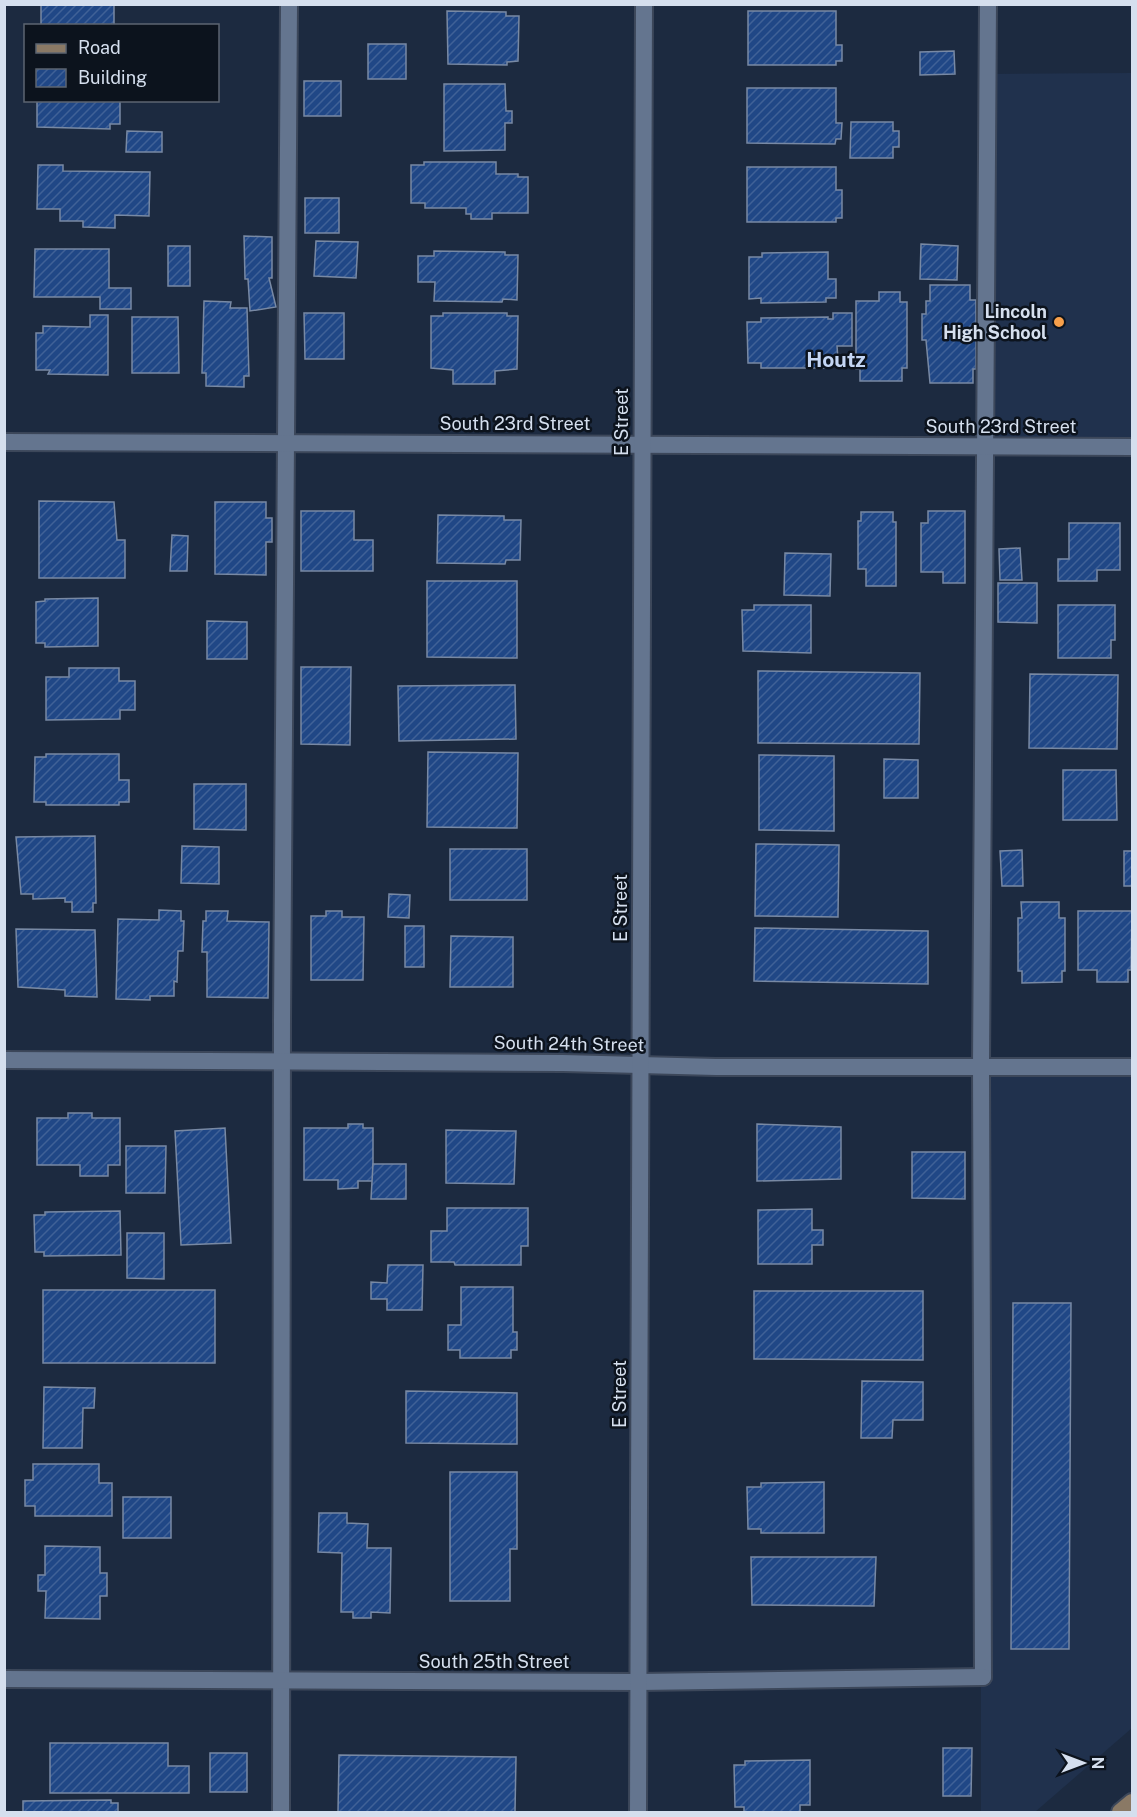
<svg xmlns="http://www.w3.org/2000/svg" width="1137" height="1817" font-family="'Public Sans',sans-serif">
<defs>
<pattern id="building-hatch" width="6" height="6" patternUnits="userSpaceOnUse" patternTransform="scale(1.5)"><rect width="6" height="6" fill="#204786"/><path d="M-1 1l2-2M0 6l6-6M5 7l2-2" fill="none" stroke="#406197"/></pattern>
</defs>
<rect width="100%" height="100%" fill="#1c2a40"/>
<g fill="#20314d">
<path d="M1132,73V447L985,446L988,74Z"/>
<path d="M981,1066L1132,1067V1728L1035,1812H981Z"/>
</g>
<g fill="url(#building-hatch)" stroke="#7889a4" stroke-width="1.5">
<rect x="41" y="4" width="73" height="22"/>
<path d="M447,11L506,12V16H519L518,61L507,62V65L448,64Z"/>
<path d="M748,11H836V45H842V61H836V65H748Z"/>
<rect x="368" y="44" width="38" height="35"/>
<path d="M954,51L955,74L920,75V52Z"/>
<rect x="304" y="81" width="37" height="35"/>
<path d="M444,84H505L506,111H512V123H505V150L444,151Z"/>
<path d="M747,88H836V123H842L841,139H836L835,144L747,143Z"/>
<path d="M37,100H120V124H110V129L37,127Z"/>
<path d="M851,122H893V131H899V147H893V158H850Z"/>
<path d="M127,131L162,132V152H126Z"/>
<path d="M424,162H496V174H518V177H528V213H492V219H471V214H466V208H425V203H411V165H424Z"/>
<path d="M38,165H63V171L150,172L149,216L115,215V228L83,227V221H60V209H37Z"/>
<path d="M747,167H836V190H842V218H836V222H747Z"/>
<rect x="305" y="198" width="34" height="35"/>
<path d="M244,236L272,237V278H269L276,307L250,311L248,279H245Z"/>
<path d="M316,241L358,242L356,278L314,276Z"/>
<path d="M921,244L958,246L957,280L920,279Z"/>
<rect x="168" y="246" width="22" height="40"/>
<path d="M35,249H109V288H131V309H100V297H34Z"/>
<path d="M434,251L505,252V255H518L517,300L503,299L502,302L434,301L435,282H418V256H434Z"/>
<path d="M828,252V279H836V298H826V302L761,303V298L749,299V257H762V253Z"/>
<path d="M930,285H970V300H976V369H973V383H930L926,340H922V314H926V301H930Z"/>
<path d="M879,292H900V302H907V368H902V381H860V369H856V301H879Z"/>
<path d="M204,301L231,302L230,308H247L249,376H244V387L206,386V373H202Z"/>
<path d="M304,313H344V359H305Z"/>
<path d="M443,313H507V316H518L517,369L495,371V384H453V370L431,368V316H443Z"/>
<path d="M833,313H852V346H837L838,359H828V368H761V363H748L747,322H761V318L828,317V319H833Z"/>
<path d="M90,315H108V375L48,374L50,370H36V333H43V326L90,327Z"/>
<path d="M132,317H178L179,373H132Z"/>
<path d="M39,501L114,502L117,540H125V578H39Z"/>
<path d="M215,502H266V518H272V542H266V575L215,574Z"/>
<path d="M301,511H354V540H373V571H301Z"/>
<path d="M928,511H965V583H943V572H921V523H928Z"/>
<path d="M861,512H893V522H896V586H866V569H858V521H861Z"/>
<path d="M438,515L504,516V520H521L520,560H506L505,564L437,563Z"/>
<path d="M1069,523H1120V570H1097V581H1058V559H1069Z"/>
<path d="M172,535L188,536L187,571H170Z"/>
<path d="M1020,548L1022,580H1000L999,549Z"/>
<path d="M785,553L831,554L830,596L784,595Z"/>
<path d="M427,581H517V658L427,657Z"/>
<path d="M998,583H1037V623L998,622Z"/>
<path d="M98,598V646L45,647V643H36V602L45,601V599Z"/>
<path d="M754,605H811V653L743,651L742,610H754Z"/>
<path d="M1058,605H1115V640H1111V658H1058Z"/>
<path d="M207,621L247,622V659H207Z"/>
<path d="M301,667H351L350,745L301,744Z"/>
<path d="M69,668H119V681H135V710H120V719L46,720V677H69Z"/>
<path d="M758,671L920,673L919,744L758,743Z"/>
<path d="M1030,674L1118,675L1117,749L1029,748Z"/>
<path d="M515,685L516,739L399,741L398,686Z"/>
<path d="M428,752L518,753L517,828L427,827Z"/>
<path d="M46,754H119V780H129V802H119V805H46V802H34L35,757H46Z"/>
<path d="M759,755L834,756V831L759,830Z"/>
<path d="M884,759L918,760V798H884Z"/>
<path d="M1063,770H1116L1117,820H1063Z"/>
<path d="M194,784H246V830L194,829Z"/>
<path d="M95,836L96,903H93V912H72V902H65V898L33,899V894H21L16,837Z"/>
<path d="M756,844L839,845L838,917L755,916Z"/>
<path d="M182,846L219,847V884L181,883Z"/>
<rect x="450" y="849" width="77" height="51"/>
<path d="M1022,850L1023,886H1002L1000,851Z"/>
<rect x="1124" y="851" width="8" height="35"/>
<path d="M389,894L410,895L409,918L388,917Z"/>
<path d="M1021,902H1059V918H1065V971H1062V982L1022,983V971H1018V918H1022Z"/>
<path d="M159,910L181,911V921H184L183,951H178L177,982L174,981V996H150V1000L116,999L118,919L159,920Z"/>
<path d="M206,911H228L227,921L269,922L268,998L207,997V952H202L203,921H206Z"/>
<path d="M326,911H342V917H364L363,980H311V916H326Z"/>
<path d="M1078,911H1132L1131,970H1128V982H1097V970H1078Z"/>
<rect x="405" y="926" width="19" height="41"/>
<path d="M755,928L928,931V984L754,981Z"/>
<path d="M16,929L95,930L97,997L65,996V990L18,987Z"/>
<path d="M451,936L513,937V987H450Z"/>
<path d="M68,1113H92V1118H120V1165H108V1176H80V1165H37V1118H68Z"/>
<path d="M348,1124H363V1128H373V1181H358V1188L338,1189V1180H304V1128H348Z"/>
<path d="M757,1124L841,1127V1179L757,1181Z"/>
<path d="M225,1128L231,1243L181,1245L175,1131Z"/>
<path d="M446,1130L516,1131L514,1184L446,1183Z"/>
<path d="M126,1146H166L165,1193H126Z"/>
<path d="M912,1152H965V1199L912,1198Z"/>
<path d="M373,1164H406V1199H371Z"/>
<path d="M447,1208H528V1246H521V1265H455L454,1262H431V1231H447Z"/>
<path d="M812,1209V1230H823V1245H812V1264H758V1210Z"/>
<path d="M120,1211L121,1255L44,1256V1252H35L34,1215H45V1212Z"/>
<path d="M127,1233H164V1279L127,1278Z"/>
<path d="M388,1265H423L422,1310H387V1299H371V1282L387,1283Z"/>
<path d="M461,1287H513V1332H517V1350H511V1358H460V1350H448V1325H461Z"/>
<rect x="43" y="1290" width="172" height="73"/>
<path d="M754,1291H923V1360L754,1359Z"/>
<path d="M1013,1303H1071L1069,1649H1011Z"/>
<path d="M862,1381L923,1382V1420H893L892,1438H861Z"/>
<path d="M44,1387L95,1388L94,1408H83L82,1448H43Z"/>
<path d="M406,1391L517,1393V1444L406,1443Z"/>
<path d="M33,1464H99V1483H112V1516H35V1506H25V1480H33Z"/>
<path d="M450,1472H517V1549H510V1601H450Z"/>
<path d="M824,1482V1533H761V1529H748L747,1487H761V1483Z"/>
<rect x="123" y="1497" width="48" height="41"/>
<path d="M319,1513H347V1523L368,1524L367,1548H391L390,1613L371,1612V1618H353V1612H341L342,1553L318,1552Z"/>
<path d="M45,1546L100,1547V1573H107V1596H100V1619L45,1618L46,1591H38V1575H45Z"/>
<path d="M751,1557H876L874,1606L752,1605Z"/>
<path d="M50,1743H168V1766H189V1793H50Z"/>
<path d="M943,1748H972L971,1796H943Z"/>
<rect x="210" y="1753" width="37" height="39"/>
<path d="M339,1755L516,1757L515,1812H338Z"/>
<path d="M810,1760V1805H800V1812H744V1807H735L734,1765H745V1761Z"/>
<path d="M111,1800V1803H118V1812H23V1801Z"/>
</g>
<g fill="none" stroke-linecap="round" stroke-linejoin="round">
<defs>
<g id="service">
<path d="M983,1677L981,1066L988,4"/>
<path d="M281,1812L282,1020L289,4"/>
</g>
<g id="minor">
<path d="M4,442L1132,447"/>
<path d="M4,1060L563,1063L716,1067H1132"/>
<path d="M4,1679L639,1682L983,1677"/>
<path d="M638,1812L644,4"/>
</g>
<path id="secondary" d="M1120,1812L1132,1802"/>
</defs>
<use href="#service" stroke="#3c475a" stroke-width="20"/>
<use href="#minor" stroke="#3c475a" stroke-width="20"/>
<use href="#secondary" stroke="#3c475a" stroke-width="20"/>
<use href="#service" stroke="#64758f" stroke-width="16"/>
<use href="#minor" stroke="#64758f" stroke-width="16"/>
<use href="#secondary" stroke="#8a7965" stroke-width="16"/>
</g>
<circle fill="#f8a04b" stroke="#0c131d" stroke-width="2" cx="1059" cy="322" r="6"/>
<g text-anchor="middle" stroke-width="5" stroke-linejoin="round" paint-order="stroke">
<g font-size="18" font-weight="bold" fill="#d5dfee" stroke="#0c131d" text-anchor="end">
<text x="1047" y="318">Lincoln<tspan x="1047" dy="21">High School</tspan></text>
</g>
<g font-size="18" fill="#d5dfee" stroke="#0c131d">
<text transform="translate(622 422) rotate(-90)" y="6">E Street</text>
<text x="515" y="430">South 23rd Street</text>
<text x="1001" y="433">South 23rd Street</text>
<text transform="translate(621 908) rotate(-90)" y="6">E Street</text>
<text transform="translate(569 1044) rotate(1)" y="6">South 24th Street</text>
<text transform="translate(620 1394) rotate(-90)" y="6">E Street</text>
<text x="494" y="1668">South 25th Street</text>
</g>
<g font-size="21" font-weight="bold" fill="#c4d6f4" stroke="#0c131d">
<text x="836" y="367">Houtz</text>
</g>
</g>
<rect width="1137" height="1817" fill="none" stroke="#d5dfee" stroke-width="12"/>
<rect x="24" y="24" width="195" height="78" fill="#0c131d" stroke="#5c6571" stroke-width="1.5"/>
<rect x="36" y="44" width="30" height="9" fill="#8a7965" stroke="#5c6571" stroke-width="1.5"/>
<text x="78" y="54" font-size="18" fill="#d5dfee">Road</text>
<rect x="36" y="69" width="30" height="18" fill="url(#building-hatch)" stroke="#5c6571" stroke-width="1.5"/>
<text x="78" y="84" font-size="18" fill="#d5dfee">Building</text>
<g transform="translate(1083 1763) rotate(90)" stroke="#0c131d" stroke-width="4.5" paint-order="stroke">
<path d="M0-4.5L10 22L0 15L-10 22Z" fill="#d5dfee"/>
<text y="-9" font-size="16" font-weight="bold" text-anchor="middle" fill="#d5dfee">N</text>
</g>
</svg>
